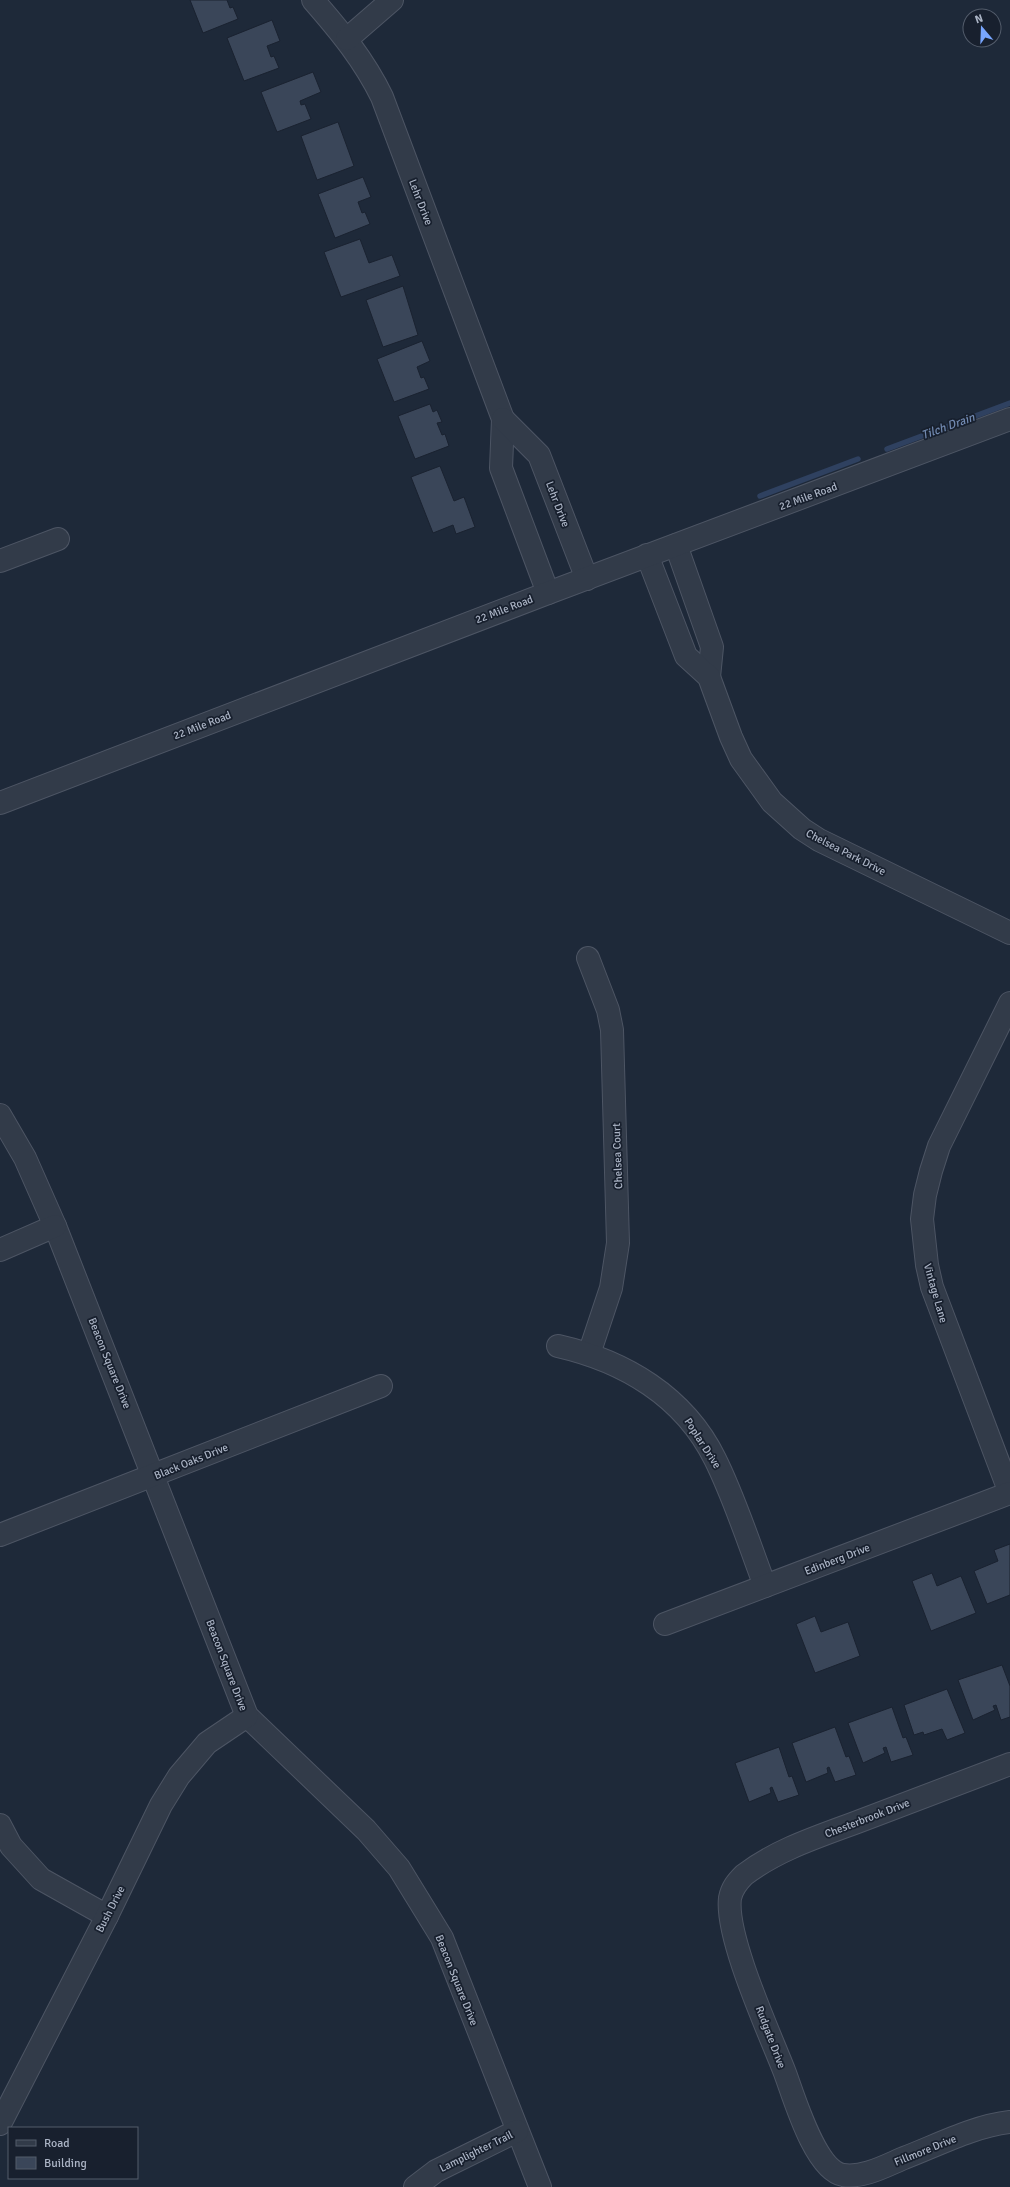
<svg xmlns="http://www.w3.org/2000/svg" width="1010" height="2187" font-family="Signika,sans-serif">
<rect width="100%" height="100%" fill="#1e2939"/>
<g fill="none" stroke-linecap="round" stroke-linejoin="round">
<g stroke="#2f4160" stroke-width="5.5">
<path d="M887,449L1010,403"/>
<path d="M760,496L858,459"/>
</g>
</g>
<g fill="#3a4659" stroke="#1a2230">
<path d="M190,0H227L230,8L233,7L238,19L203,33Z"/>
<path d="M272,20L280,41L267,46L271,57L274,56L279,68L244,81L227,38Z"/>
<path d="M313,72L321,92L300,101L301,105L305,104L311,119L277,132L261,92Z"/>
<path d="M338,122L354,166L317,180L301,136Z"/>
<path d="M363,177L371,197L358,202L362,213L365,212L370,224L335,238L318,194Z"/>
<path d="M360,239L369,263L392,255L400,276L341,297L324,252Z"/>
<path d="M403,286L418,335L383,347L366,300Z"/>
<path d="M422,341L430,361L417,367L421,378L424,377L429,389L394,402L377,359Z"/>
<path d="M430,404L433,412L437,410L442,422L437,423L442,435L445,434L449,446L415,459L398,416Z"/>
<path d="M440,466L454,501L464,497L475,527L456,534L453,525L433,533L411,477Z"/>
<path d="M1010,1544V1595L987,1604L974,1571L998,1561L994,1550Z"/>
<path d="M932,1573L937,1586L961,1576L976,1613L931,1631L912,1581Z"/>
<path d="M815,1616L821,1632L848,1622L860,1656L815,1673L796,1624Z"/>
<path d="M1002,1665L1010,1686V1717L1001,1720L996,1705L993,1706L995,1710L973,1720L958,1680Z"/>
<path d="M947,1689L965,1733L947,1740L942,1729L924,1735L923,1732L914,1735L904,1705Z"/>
<path d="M892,1707L903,1738L906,1737L913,1755L891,1762L886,1747L883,1748L885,1753L863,1763L848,1723Z"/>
<path d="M835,1727L846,1757L849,1756L856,1775L835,1782L829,1767L827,1768L828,1773L806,1782L792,1743Z"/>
<path d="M779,1747L789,1777L792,1776L799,1795L778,1802L772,1787L770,1788L771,1793L749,1802L735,1763Z"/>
</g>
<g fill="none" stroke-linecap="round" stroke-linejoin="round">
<defs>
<g id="minor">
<path d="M313,0C340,31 364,60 382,97L503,419L501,468L548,593"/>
<path d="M347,39L392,0"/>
<path d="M503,419L539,455L587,579"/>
<path d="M676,545L712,647L709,677"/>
<path d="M647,555L686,656L709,677L731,737L741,759L772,802L802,829L819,840L1010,933"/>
<path d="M0,561L58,539"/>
<path d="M0,803L548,593L1010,419"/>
<path d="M588,958L608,1010L612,1030L618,1243L611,1288L589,1354"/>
<path d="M0,1115L25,1158L55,1226L247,1716L366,1830L399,1868L442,1938L540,2187"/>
<path d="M0,1250L55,1226"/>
<path d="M558,1346C624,1361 684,1396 715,1459C735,1499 749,1544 765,1586"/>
<path d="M1010,1493L932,1287L927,1265L922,1219L925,1195L931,1171L939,1146L1010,1003"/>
<path d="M0,1535L381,1386"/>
<path d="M665,1624L1010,1493"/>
<path d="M1010,1764C960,1783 910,1802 860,1821C820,1836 778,1849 744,1875C737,1882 732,1888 730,1898C725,1937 770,2034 785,2073C794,2097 815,2170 843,2175C864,2178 885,2166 904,2158C938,2145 974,2126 1010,2122"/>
<path d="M0,1825L11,1846L41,1879L107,1916"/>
<path d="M0,2124L107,1916L161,1805L179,1776L207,1743L247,1716"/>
<path d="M415,2187L436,2171L517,2131"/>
</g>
</defs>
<use href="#minor" stroke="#4d5564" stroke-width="24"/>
<use href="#minor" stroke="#323b49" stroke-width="22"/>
</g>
<g text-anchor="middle" stroke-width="3.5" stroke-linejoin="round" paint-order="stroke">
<g font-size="11" fill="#acb5c6" stroke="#18202e">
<text transform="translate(421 202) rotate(69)" y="4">Lehr Drive</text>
<text transform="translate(808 496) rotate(-20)" y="4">22 Mile Road</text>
<text transform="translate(558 504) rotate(69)" y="4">Lehr Drive</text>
<text transform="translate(504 609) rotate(-21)" y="4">22 Mile Road</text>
<text transform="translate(202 725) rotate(-21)" y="4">22 Mile Road</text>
<text transform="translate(846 852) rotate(27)" y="4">Chelsea Park Drive</text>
<text transform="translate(617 1156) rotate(-92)" y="4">Chelsea Court</text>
<text transform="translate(936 1293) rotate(74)" y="4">Vintage Lane</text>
<text transform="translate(110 1363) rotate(68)" y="4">Beacon Square Drive</text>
<text transform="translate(703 1443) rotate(57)" y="4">Poplar Drive</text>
<text transform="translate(191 1461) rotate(-22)" y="4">Black Oaks Drive</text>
<text transform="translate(837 1559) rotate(-21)" y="4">Edinberg Drive</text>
<text transform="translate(227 1665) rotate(69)" y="4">Beacon Square Drive</text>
<text transform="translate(867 1818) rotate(-21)" y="4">Chesterbrook Drive</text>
<text transform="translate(110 1909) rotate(-63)" y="4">Bush Drive</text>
<text transform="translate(457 1980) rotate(68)" y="4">Beacon Square Drive</text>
<text transform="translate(771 2037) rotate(69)" y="4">Rudgate Drive</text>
<text transform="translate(925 2150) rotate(-22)" y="4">Fillmore Drive</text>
<text transform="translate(476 2151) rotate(-26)" y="4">Lamplighter Trail</text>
</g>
<g font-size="12" font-style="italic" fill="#728ab1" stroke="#18202e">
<text transform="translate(948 426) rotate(-20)" y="4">Tilch Drain</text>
</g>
</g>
<rect x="8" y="2127" width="130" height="52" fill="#18202e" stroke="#535c6b"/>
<rect x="16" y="2140" width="20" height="6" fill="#323b49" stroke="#535c6b"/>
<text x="44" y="2147" font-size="12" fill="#acb5c6">Road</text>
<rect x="16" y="2157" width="20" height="12" fill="#3a4659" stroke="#535c6b"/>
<text x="44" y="2167" font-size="12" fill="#acb5c6">Building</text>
<g transform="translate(982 28) rotate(341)"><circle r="19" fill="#18202e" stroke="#535c6b"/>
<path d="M0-3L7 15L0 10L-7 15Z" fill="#78a6ff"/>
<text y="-6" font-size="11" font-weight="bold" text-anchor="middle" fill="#acb5c6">N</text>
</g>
</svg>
